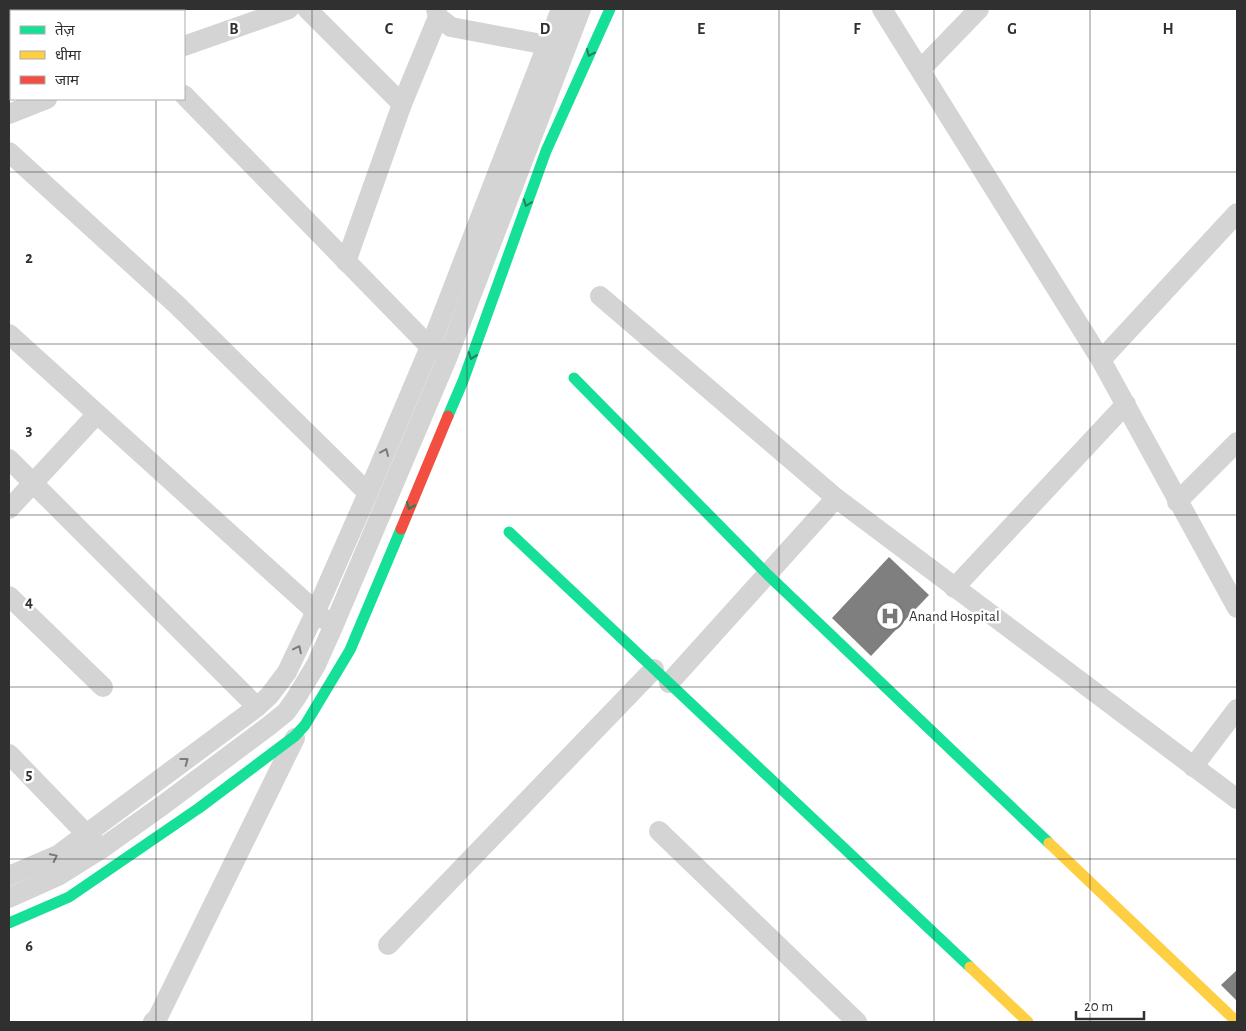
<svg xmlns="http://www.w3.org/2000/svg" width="1246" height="1031" font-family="'Alegreya Sans','Noto Sans Devanagari',sans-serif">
<rect width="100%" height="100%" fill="#fff"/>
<g fill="#7f7f7f">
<path d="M889,557L929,595L871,656L832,618Z"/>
<path d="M1237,970V1001L1221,985Z"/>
</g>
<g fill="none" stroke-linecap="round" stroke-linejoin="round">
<g stroke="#d4d4d4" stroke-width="20">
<path d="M307,9L402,104"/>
<path d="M436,9L438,17L451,27L547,45"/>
<path d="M882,9L1101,360L1237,608"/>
<path d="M184,46L289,9"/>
<path d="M921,69L979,9"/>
<path d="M184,95L430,347L440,351"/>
<path d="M9,114L47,99"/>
<path d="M9,152L177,305L368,493"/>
<path d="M346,262L402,104L438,17"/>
<path d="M600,296L836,498L669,683"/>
<path d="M9,334L324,619"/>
<path d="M1101,360L1237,213"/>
<path d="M9,459L257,707"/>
<path d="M836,498L1237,799"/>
<path d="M1177,502L1237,442"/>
<path d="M9,509L97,414"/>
<path d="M954,588L1126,404"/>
<path d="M9,596L103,687"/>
<path d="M9,754L96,844"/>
<path d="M1193,767L1237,709"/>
<path d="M659,831L857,1022"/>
<path d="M9,876L58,855L257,707L269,696L287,672L316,611L368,493L430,347L561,9"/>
<path d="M9,898L58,876L101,849L163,805L270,725L286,712L296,698L316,665L333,627L448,356L581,9"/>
<path d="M388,945L654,669"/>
<path d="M153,1022L158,1017L295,738"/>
</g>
<g stroke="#16e098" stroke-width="11">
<path d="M574,378L768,575L1049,843"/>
<path d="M448,416L463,381L546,151L610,9"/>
<path d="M509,532L970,967"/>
<path d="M9,923L69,897L199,808L295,736L305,725L350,650L401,529"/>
</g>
<g stroke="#ffcf43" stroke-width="11">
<path d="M1049,843L1237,1022"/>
<path d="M970,967L1028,1022"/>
</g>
<path stroke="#f24e42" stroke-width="11" d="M401,529L448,416"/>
</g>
<defs><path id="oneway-chevron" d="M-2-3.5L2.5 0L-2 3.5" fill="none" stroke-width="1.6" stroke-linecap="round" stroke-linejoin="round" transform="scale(1.25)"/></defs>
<g stroke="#247f5f">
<use href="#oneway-chevron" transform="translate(590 53) rotate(114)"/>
<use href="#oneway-chevron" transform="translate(527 203) rotate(110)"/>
<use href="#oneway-chevron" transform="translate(472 356) rotate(110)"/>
<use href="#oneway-chevron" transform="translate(410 506) rotate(113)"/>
</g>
<g stroke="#7a7a7a">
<use href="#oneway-chevron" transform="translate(385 452) rotate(-67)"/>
<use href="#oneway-chevron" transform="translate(298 649) rotate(-64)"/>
<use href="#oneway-chevron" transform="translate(185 761) rotate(-37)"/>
<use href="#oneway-chevron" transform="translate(54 857) rotate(-26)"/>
</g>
<path fill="none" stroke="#303030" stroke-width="1" stroke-opacity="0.55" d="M156,9V11M312,9V1022M467,9V1022M623,9V1022M779,9V1022M934,9V1022M1090,9V1022M156,99V1022M9,172H1237M9,344H1237M9,515H1237M9,687H1237M9,859H1237"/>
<defs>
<symbol id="hospital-ring" viewBox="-11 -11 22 22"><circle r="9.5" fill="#fff" stroke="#787878" stroke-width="1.5"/><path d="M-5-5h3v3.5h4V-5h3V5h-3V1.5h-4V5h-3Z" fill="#787878"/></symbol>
</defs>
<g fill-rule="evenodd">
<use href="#hospital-ring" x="874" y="600" width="32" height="32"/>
</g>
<g text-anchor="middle" stroke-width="5" stroke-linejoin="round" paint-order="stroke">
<g font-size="15" fill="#303030" stroke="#fff" text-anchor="start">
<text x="909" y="621">Anand Hospital</text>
</g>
</g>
<g font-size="16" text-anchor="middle" font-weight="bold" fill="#303030" stroke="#fff" stroke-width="5" stroke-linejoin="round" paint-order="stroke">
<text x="234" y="34">B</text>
<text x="389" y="34">C</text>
<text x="545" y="34">D</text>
<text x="701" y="34">E</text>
<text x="857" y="34">F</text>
<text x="1012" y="34">G</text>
<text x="1168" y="34">H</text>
<text x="29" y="263">2</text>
<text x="29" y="435">3</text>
<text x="29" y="607">4</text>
<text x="29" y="779">5</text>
<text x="29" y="951">6</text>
</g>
<rect width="1246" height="1031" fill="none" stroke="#303030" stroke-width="20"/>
<rect x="10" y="10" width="175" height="90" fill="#ffffff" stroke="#acacac"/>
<rect x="20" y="26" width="25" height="8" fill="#16e098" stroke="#acacac"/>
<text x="55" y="35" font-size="15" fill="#303030">तेज़</text>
<rect x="20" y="51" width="25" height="8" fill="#ffcf43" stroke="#acacac"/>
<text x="55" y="60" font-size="15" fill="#303030">धीमा</text>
<rect x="20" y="76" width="25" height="8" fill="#f24e42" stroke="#acacac"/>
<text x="55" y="85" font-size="15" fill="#303030">जाम</text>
<path d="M1076 1011v8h68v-8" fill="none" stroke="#303030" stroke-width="2.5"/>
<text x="1084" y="1011" font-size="15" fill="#303030" stroke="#ffffff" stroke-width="4" paint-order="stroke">20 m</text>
</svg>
